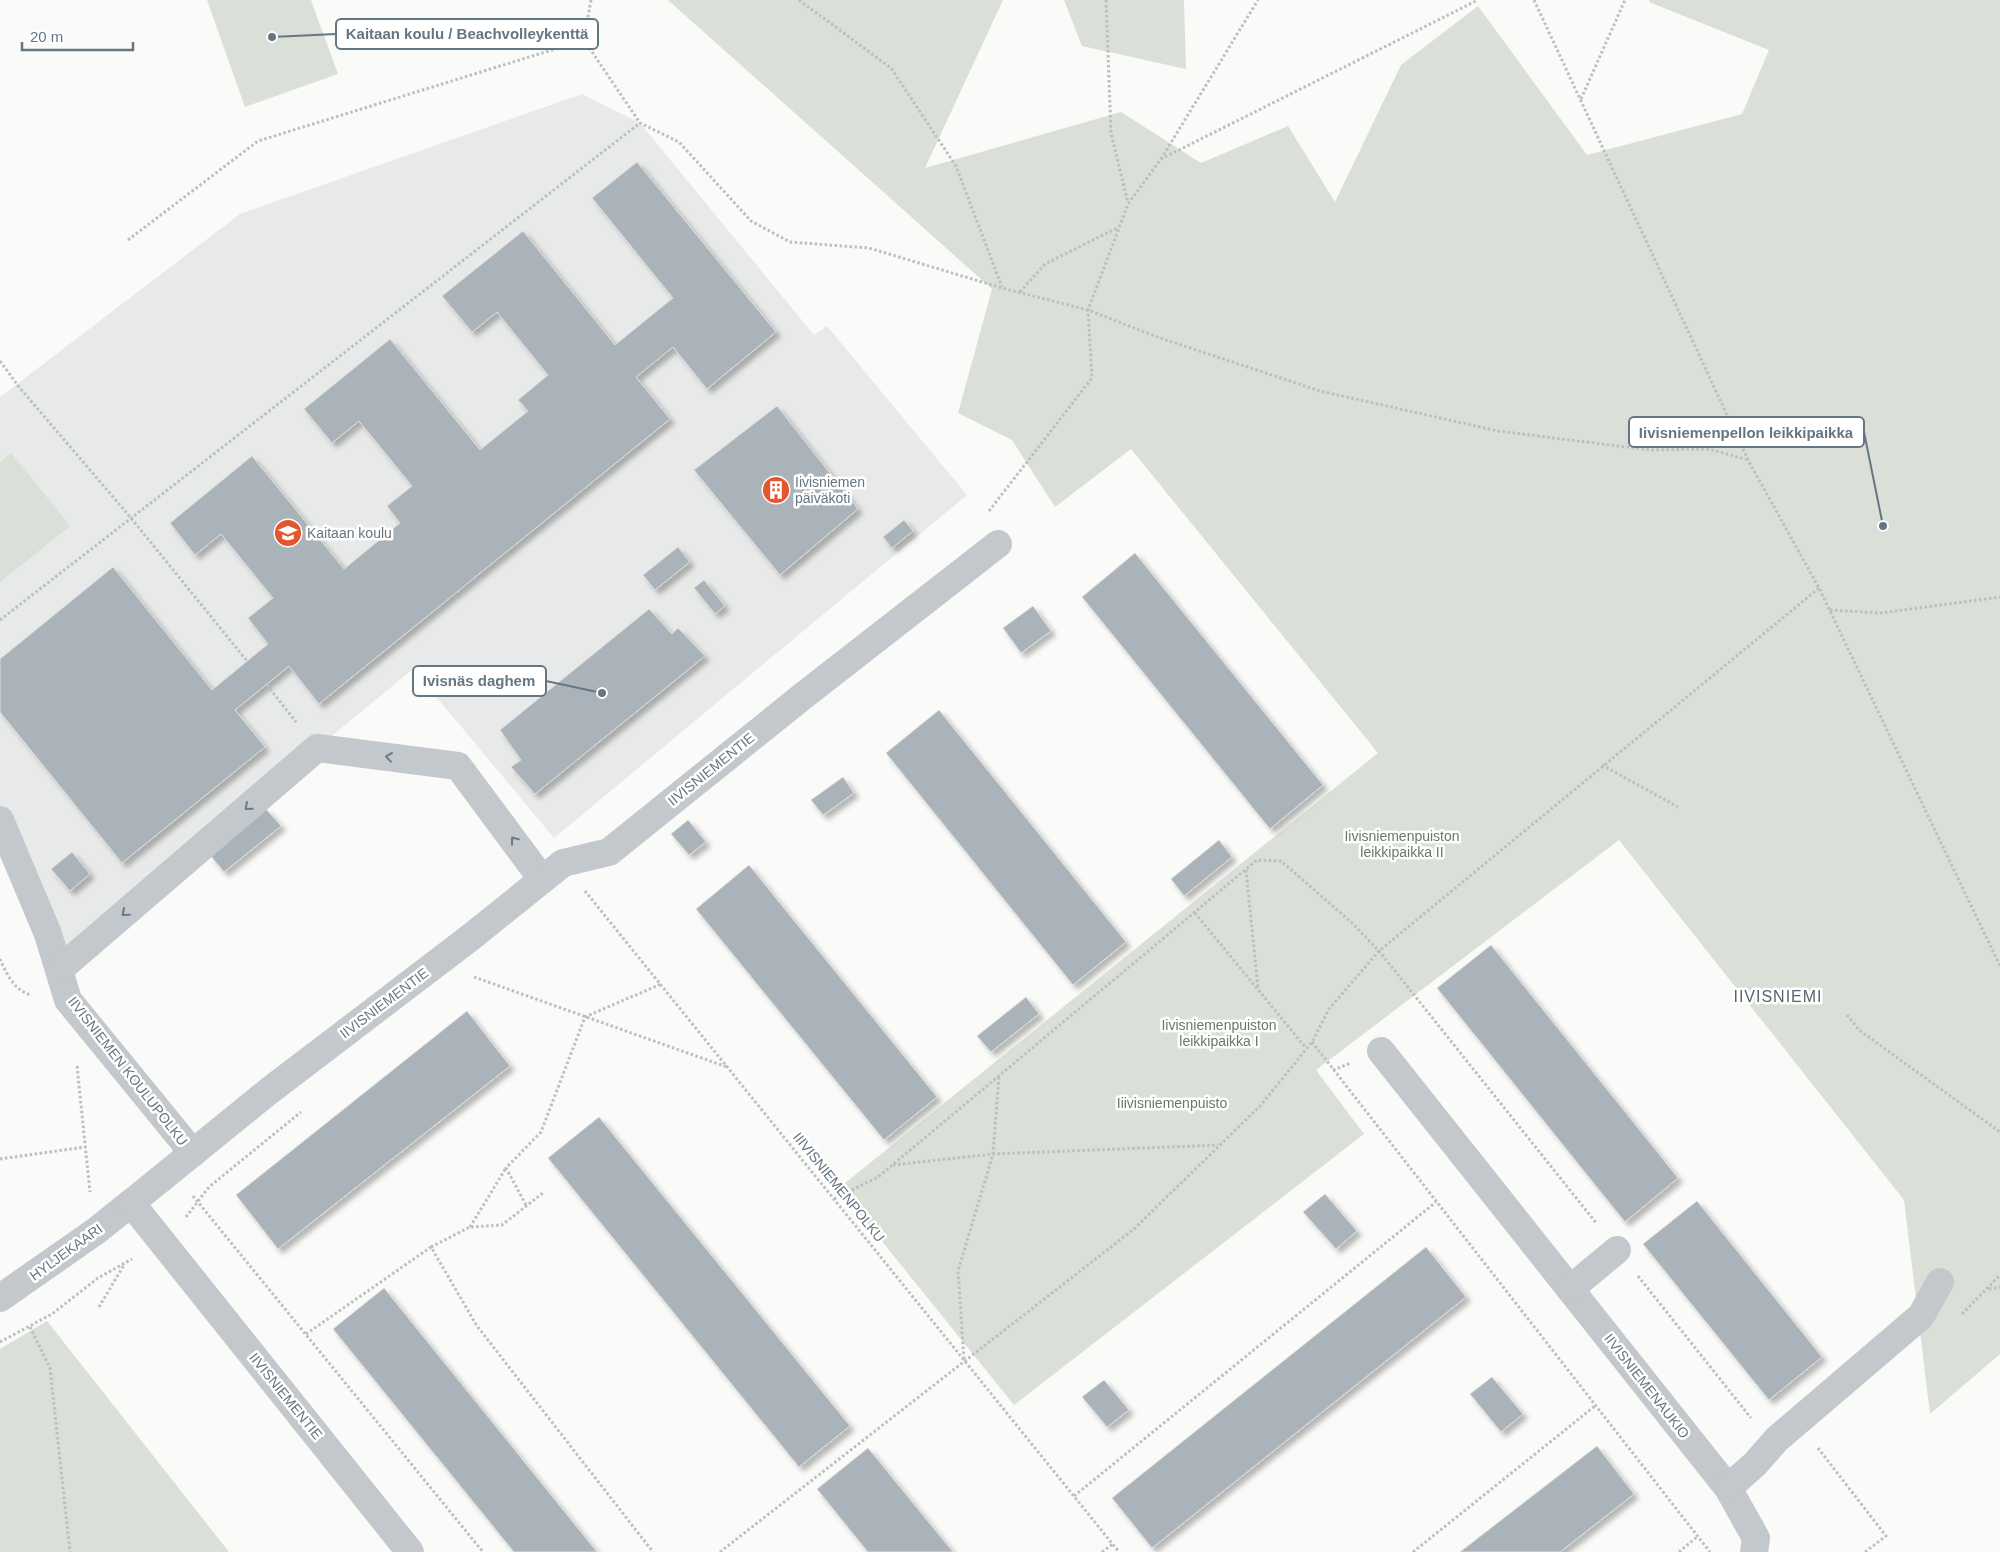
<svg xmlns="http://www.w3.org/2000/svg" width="2000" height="1552" font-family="Helvetica,sans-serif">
<defs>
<filter id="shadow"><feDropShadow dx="4.5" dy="4.5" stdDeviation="2.5" flood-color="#0004"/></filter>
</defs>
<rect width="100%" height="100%" fill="#fafaf8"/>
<path fill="#e8e9e9" d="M582,94L640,123L814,335L827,326L967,495L554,838L413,669L317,748L60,969L0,824V397L240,214Z"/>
<g fill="#dadfd7">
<path d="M207,0H311L338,74L245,107Z"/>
<path d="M668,0H1003L925,168L1121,112L1201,163L1288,126L1335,202L1401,65L1478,6L1587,155L1742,114L1769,50L1649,2L1650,0H2000V1354L1930,1414L1904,1200L1619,840L1316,1070L1364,1134L1014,1405L839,1188L1378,753L1131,449L1055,507L1012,440L958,413L992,289Z"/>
<path d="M1064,0H1184L1186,69L1082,46Z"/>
<path d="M11,453L70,526L0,582V462Z"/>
<path d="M47,1321L229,1552H0V1349Z"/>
</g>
<g fill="#aab3b9" stroke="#dcdcda" filter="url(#shadow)">
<path d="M637,162L776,332L707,389L673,347L636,377L670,419L319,704L289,666L235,710L265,747L122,863L0,712V659L113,567L212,690L268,644L248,618L273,598L221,534L195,555L170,523L252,456L344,569L400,523L387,506L412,486L359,421L332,443L304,409L390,339L480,450L528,411L518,400L548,375L497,312L472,332L442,296L523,231L615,345L673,298L592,198Z"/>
<path d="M777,406L858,509L780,575L694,470Z"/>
<path d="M904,520L913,531L892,548L883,537Z"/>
<path d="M678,547L690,562L655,590L643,575Z"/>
<path d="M1135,553L1323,785L1270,829L1082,597Z"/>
<path d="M704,580L725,606L715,614L694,588Z"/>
<path d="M1033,606L1051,631L1021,653L1003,628Z"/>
<path d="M649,609L672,634L678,628L705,656L535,794L511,767L521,760L500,730Z"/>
<path d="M939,710L1126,942L1073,985L886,753Z"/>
<path d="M843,777L854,793L823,815L811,800Z"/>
<path d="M266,809L281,826L224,872L210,855Z"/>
<path d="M688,820L706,842L689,855L671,834Z"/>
<path d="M1219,840L1232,857L1184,896L1171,879Z"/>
<path d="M72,852L90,874L70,891L51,869Z"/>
<path d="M749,865L937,1097L884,1140L696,909Z"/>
<path d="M1491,945L1678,1178L1625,1222L1437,988Z"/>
<path d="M1026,997L1039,1014L991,1052L977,1036Z"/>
<path d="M467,1011L510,1066L278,1249L236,1195Z"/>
<path d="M599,1117L850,1426L799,1467L548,1158Z"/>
<path d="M1325,1194L1357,1231L1336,1249L1303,1212Z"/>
<path d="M1697,1201L1822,1357L1769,1400L1643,1244Z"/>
<path d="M1426,1247L1466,1297L1152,1548L1112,1498Z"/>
<path d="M384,1288L597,1552H514L333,1329Z"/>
<path d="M1492,1377L1523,1414L1501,1432L1470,1394Z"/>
<path d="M1104,1380L1129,1410L1107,1427L1082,1397Z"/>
<path d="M1597,1446L1634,1494L1560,1552H1460Z"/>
<path d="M868,1448L953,1552H868L855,1536L817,1489Z"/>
</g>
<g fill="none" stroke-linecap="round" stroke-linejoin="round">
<g stroke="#bbbfc2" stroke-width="3" stroke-dasharray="2.5 2.5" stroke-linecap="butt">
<path d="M591,0L584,40L640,123L679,142L751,221L790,242L869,248L1002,288L1088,310L1160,338L1320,391L1378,404L1498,431L1650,450L1709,449L1748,460"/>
<path d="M799,0L891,68L956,166L1002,287"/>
<path d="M1106,0L1111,133L1128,203"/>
<path d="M1534,0L1748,460L1819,588L2000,966"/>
<path d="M1581,99L1625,0"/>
<path d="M1161,159L1258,0"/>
<path d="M128,240L258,141L584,40"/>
<path d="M1020,292L1045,264L1119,227"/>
<path d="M0,361L19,387L131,518L247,661"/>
<path d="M989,511L1092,378L1088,310L1128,204L1161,159L1478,0"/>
<path d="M1830,610L1881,613L2000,597"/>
<path d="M0,620L640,123"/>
<path d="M267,685L296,722"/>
<path d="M1602,765L1678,807"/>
<path d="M1246,870L1258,988"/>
<path d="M585,891L1119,1552"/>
<path d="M1195,913L1306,1048"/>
<path d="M0,959C6,973 15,992 32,995"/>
<path d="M474,977L727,1067"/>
<path d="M1847,1015L1859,1030L2000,1132"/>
<path d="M1312,1042L1710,1552"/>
<path d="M77,1066L90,1192"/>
<path d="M1333,1070L1351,1063"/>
<path d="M0,1159L85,1147"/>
<path d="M893,1165L993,1154L1218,1145"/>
<path d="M193,1196L483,1552"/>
<path d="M834,1199L878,1177L1257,860L1281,861L1350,921L1379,951L1597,1224"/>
<path d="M526,1205L506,1168L541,1132L585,1017L661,984"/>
<path d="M186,1217L209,1187L301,1112"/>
<path d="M470,1227L506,1168"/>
<path d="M431,1247L470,1227L502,1225L543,1193"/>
<path d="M1638,1276L1751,1418"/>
<path d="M1989,1289L2000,1287"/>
<path d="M99,1307L124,1265"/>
<path d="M1962,1314L2000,1275"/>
<path d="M30,1327L50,1368L70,1552"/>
<path d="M306,1334L431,1247L477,1326L653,1552"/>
<path d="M0,1342L52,1314L98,1278L132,1259"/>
<path d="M964,1359L958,1271L993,1154L999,1076"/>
<path d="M1818,1448L1886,1536L1865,1552"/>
<path d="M1074,1496L1436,1202"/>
<path d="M720,1552L1134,1229L1261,1105L1312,1042L1329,1009L1379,951L1819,588"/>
<path d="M1102,1552L1113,1544"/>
<path d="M1413,1552L1595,1406"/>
<path d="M1679,1552L1697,1537"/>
</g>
<g stroke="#c3c8cc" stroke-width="28">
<path d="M0,820L48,934L68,1000L193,1153"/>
<path d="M60,969L317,748L458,766L542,879"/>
<path d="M1381,1051L1728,1488L1756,1538L1754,1552"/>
<path d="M1570,1289L1617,1250"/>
<path d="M0,1298L96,1231L131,1203"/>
<path d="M1728,1488L1755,1464L1777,1439L1921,1316L1940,1282"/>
<path d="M410,1552L131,1203L269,1091L471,937L563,863L609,852L803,696L998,544"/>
</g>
</g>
<defs><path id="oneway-chevron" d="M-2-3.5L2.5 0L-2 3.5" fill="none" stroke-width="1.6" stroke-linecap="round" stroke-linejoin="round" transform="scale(1.25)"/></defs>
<g stroke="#6a7a87">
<use href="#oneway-chevron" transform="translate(389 757) rotate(-173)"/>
<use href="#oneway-chevron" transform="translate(248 807) rotate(139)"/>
<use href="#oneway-chevron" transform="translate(514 840) rotate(-127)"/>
<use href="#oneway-chevron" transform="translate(125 913) rotate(139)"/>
</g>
<defs>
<symbol id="building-disc" viewBox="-11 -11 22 22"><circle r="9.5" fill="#e4572e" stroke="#fff"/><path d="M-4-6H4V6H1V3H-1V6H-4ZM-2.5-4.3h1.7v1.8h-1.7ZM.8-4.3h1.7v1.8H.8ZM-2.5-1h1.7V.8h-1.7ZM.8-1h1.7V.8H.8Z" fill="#fff"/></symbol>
<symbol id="school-disc" viewBox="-11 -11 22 22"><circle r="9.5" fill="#e4572e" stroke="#fff"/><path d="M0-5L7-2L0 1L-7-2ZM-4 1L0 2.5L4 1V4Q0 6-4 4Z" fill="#fff"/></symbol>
</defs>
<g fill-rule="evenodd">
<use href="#building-disc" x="760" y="474" width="32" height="32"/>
<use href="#school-disc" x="272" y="517" width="32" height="32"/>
</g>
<g text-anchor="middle" stroke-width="5" stroke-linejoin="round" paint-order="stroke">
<g font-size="14" fill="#657683" stroke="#fff" text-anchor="start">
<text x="795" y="487">Iivisniemen<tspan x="795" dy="16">päiväkoti</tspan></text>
<text x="307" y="538">Kaitaan koulu</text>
</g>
<g font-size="14" fill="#657683" stroke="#fff">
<text transform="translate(711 769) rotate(-39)" y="5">IIVISNIEMENTIE</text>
<text transform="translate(384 1003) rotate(-37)" y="5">IIVISNIEMENTIE</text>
<text transform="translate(128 1071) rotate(52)" y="5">IIVISNIEMEN KOULUPOLKU</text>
<text transform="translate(839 1187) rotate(51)" y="5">IIIVISNIEMENPOLKU</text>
<text transform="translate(66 1252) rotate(-36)" y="5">HYLJEKAARI</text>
<text transform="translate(1647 1386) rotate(52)" y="5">IIVISNIEMENAUKIO</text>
<text transform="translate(286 1396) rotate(51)" y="5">IIVISNIEMENTIE</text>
</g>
<g font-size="14" fill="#687a64" stroke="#fff">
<text x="1402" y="841">Iivisniemenpuiston<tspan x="1402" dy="16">leikkipaikka II</tspan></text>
<text x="1219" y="1030">Iivisniemenpuiston<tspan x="1219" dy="16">leikkipaikka I</tspan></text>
<text x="1172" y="1108">Iiivisniemenpuisto</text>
</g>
<g font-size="16" letter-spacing="1" fill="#57646e" stroke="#fff">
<text x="1778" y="1002">IIVISNIEMI</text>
</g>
</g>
<path fill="none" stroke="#657683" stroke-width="2" d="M272 37L336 34M1883 526L1864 432M602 693L546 681"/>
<g fill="#657683" stroke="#fff" stroke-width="2">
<circle cx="272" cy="37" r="5"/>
<circle cx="1883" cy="526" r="5"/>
<circle cx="602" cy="693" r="5"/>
</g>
<g fill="#fff" stroke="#657683" stroke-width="2">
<rect x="336" y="19" width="262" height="30" rx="5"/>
<rect x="1629" y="417" width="235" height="30" rx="5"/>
<rect x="413" y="666" width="133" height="30" rx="5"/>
</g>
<g font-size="15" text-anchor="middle" font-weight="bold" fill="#657683">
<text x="467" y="39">Kaitaan koulu / Beachvolleykenttä</text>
<text x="1746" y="438">Iivisniemenpellon leikkipaikka</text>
<text x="479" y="686">Ivisnäs daghem</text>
</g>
<path d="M22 42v8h111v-8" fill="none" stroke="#657683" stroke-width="2.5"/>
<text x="30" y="42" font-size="15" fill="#657683" stroke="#ffffff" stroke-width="4" paint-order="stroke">20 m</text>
</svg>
